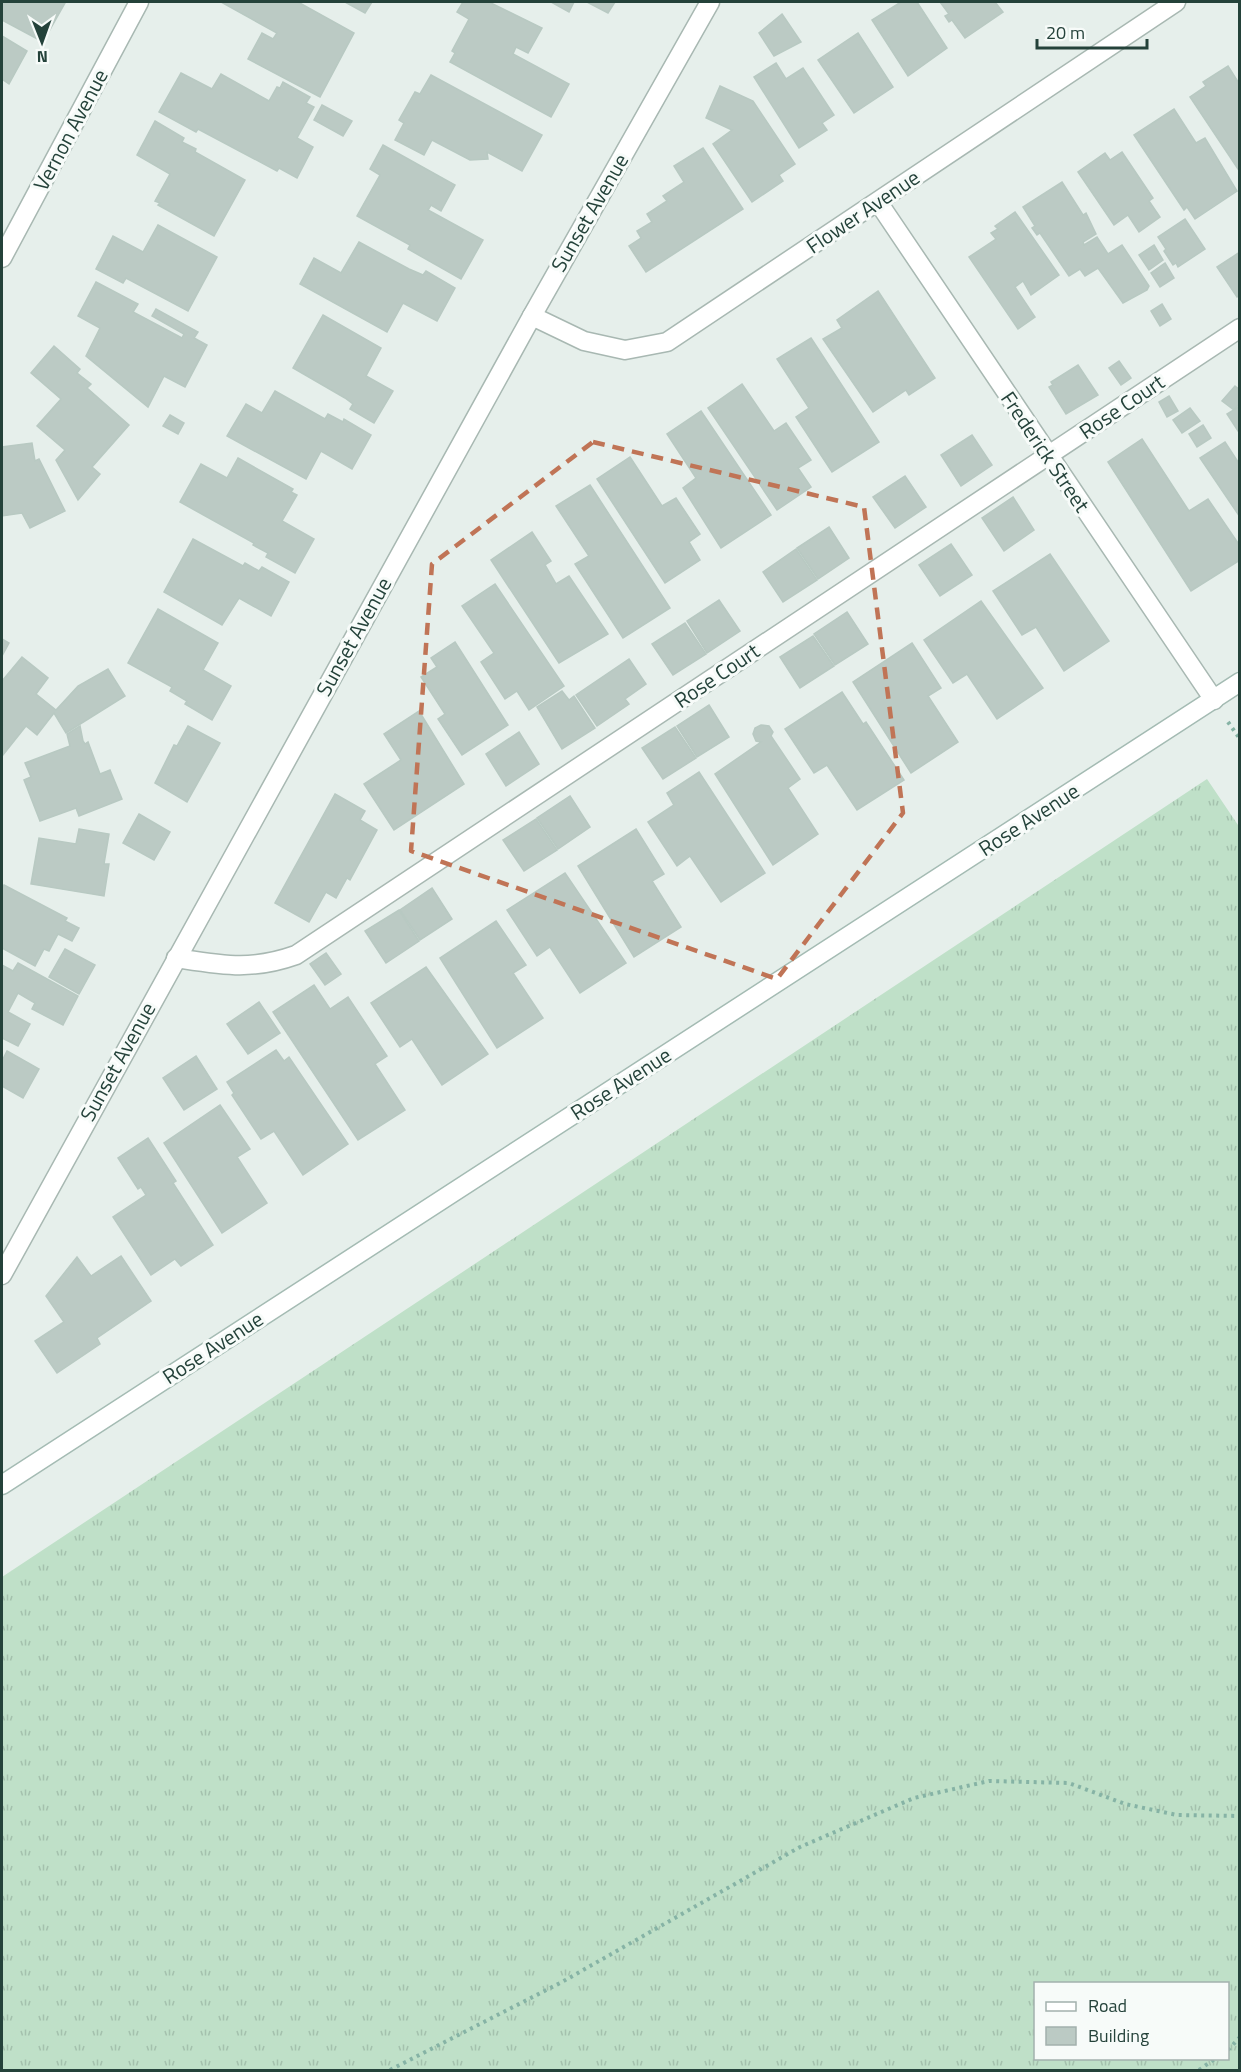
<svg xmlns="http://www.w3.org/2000/svg" width="1241" height="2072" font-family="'Titillium Web',sans-serif">
<defs>
<pattern id="grass-tufts" width="24" height="20" patternUnits="userSpaceOnUse" patternTransform="scale(1.5)"><rect width="24" height="20" fill="#bfe0c8"/><path d="M3 7l-1-3M5 7V3M7 7l1-3M15 17l-1-3M17 17v-4M19 17l1-3" fill="none" stroke="#a4c1ad"/></pattern>
</defs>
<rect width="100%" height="100%" fill="#e6efeb"/>
<path fill="url(#grass-tufts)" fill-rule="evenodd" d="M1207,779L1240,828L1239,2070H2V1577ZM1036,1984H1228V2058H1036Z"/>
<g fill="#bbcac4" stroke="#b8c9c2" stroke-width="1.5">
<path d="M2,2H61L65,3L43,42L2,20Z"/>
<path d="M221,2H298L354,33L320,97L248,59L262,33L273,39L277,33Z"/>
<path d="M345,2H372L365,13Z"/>
<path d="M463,2H489L542,28L528,53L516,47L513,54L569,84L551,117L450,62L455,53L452,51L469,19L457,12Z"/>
<path d="M551,2H574L569,12Z"/>
<path d="M587,2H615L608,13Z"/>
<path d="M901,2H917L947,48L908,76L872,20Z"/>
<path d="M940,2H995L1003,12L965,38L952,20L949,22L945,16L949,14Z"/>
<path d="M782,14L801,42L774,56L759,33Z"/>
<path d="M858,33L893,87L854,113L818,60Z"/>
<path d="M2,36L27,51L9,84L2,79Z"/>
<path d="M776,63L786,79L803,68L834,115L822,123L827,130L799,148L754,77Z"/>
<path d="M1228,66L1240,85V172L1190,97L1206,86L1203,82Z"/>
<path d="M181,73L212,89L221,74L269,101L277,87L280,88L283,82L310,97L306,103L314,107L297,138L313,147L297,178L279,168L277,171L198,129L196,132L159,112Z"/>
<path d="M431,75L542,135L522,171L487,152L488,159L470,160L432,140L424,155L395,140L404,123L399,120L415,92L420,94Z"/>
<path d="M720,86L753,101L795,164L779,175L783,181L752,202L713,144L732,130L706,118Z"/>
<path d="M322,105L352,121L343,136L314,120Z"/>
<path d="M1174,109L1196,143L1205,138L1237,191L1195,219L1187,207L1184,210L1134,135Z"/>
<path d="M155,121L184,138L182,142L196,149L195,152L245,180L214,236L158,205L160,203L155,201L170,174L137,155Z"/>
<path d="M383,145L455,185L441,211L431,205L428,210L483,240L461,279L408,249L410,245L357,216L380,175L370,169Z"/>
<path d="M703,148L743,209L646,272L629,246L641,238L637,231L652,222L647,214L667,201L663,196L684,182L674,166Z"/>
<path d="M1122,152L1153,198L1149,201L1160,217L1139,232L1128,215L1114,225L1078,172L1105,153L1110,160Z"/>
<path d="M1062,182L1083,215L1086,213L1096,234L1083,242L1084,245L1097,237L1108,254L1122,245L1149,286L1147,290L1123,303L1098,268L1085,276L1080,269L1069,276L1040,233L1037,235L1032,228L1035,226L1023,207Z"/>
<path d="M1015,212L1059,275L1031,295L1023,281L1015,287L1035,317L1018,329L969,257L996,239L991,233L998,229L995,226Z"/>
<path d="M1185,219L1205,249L1178,267L1176,263L1173,265L1164,251L1166,249L1158,237Z"/>
<path d="M158,225L217,257L188,311L126,278L123,283L96,269L113,236L143,252Z"/>
<path d="M359,242L409,269L423,275L426,271L455,288L437,321L403,303L387,332L300,284L314,258L341,273Z"/>
<path d="M1154,245L1163,260L1149,270L1139,255Z"/>
<path d="M1240,252V295L1237,297L1217,267Z"/>
<path d="M1165,263L1174,278L1160,287L1151,273Z"/>
<path d="M96,282L138,304L133,312L182,338L184,334L152,316L156,309L198,332L194,338L207,345L185,387L164,376L148,407L86,356L100,328L78,316Z"/>
<path d="M878,291L935,378L909,395L906,390L873,412L823,339L842,328L837,320Z"/>
<path d="M1162,304L1171,319L1160,326L1151,311Z"/>
<path d="M323,315L381,348L366,376L393,391L374,423L350,409L353,404L345,398L293,368Z"/>
<path d="M811,338L879,442L832,472L796,417L809,408L777,359Z"/>
<path d="M54,346L80,369L77,373L91,384L87,388L129,425L92,467L100,474L78,500L56,460L65,450L37,426L61,399L31,373Z"/>
<path d="M1119,361L1131,378L1121,385L1109,368Z"/>
<path d="M1078,365L1098,395L1066,414L1049,387L1053,385L1051,382Z"/>
<path d="M742,384L774,431L786,423L811,460L798,468L811,487L777,510L708,408Z"/>
<path d="M1235,386L1240,390V403L1234,410L1222,401Z"/>
<path d="M275,391L325,419L328,414L343,422L344,419L371,435L352,469L321,451L306,479L227,436L246,404L262,413Z"/>
<path d="M1169,396L1178,411L1167,417L1159,402Z"/>
<path d="M1240,406V434L1227,414Z"/>
<path d="M1190,408L1200,421L1182,433L1173,420Z"/>
<path d="M701,411L771,515L721,548L683,488L696,478L667,434Z"/>
<path d="M170,415L184,423L178,434L163,426Z"/>
<path d="M1203,425L1211,438L1197,447L1189,434Z"/>
<path d="M972,435L992,465L961,486L941,455Z"/>
<path d="M1142,439L1189,511L1208,499L1240,546V560L1191,591L1108,462Z"/>
<path d="M1225,442L1240,465V517L1200,458Z"/>
<path d="M32,443L35,461L39,459L65,511L30,528L22,513L2,516V447Z"/>
<path d="M630,457L662,506L676,498L700,534L689,542L700,560L665,583L597,479Z"/>
<path d="M238,458L293,489L291,492L297,495L282,521L314,539L295,573L266,557L268,553L253,545L254,543L180,502L201,464L227,478Z"/>
<path d="M905,476L926,507L895,528L873,497Z"/>
<path d="M590,485L670,608L623,638L575,564L589,556L556,506Z"/>
<path d="M1013,497L1034,530L1004,551L982,518Z"/>
<path d="M829,527L849,558L818,579L797,548Z"/>
<path d="M532,532L551,561L545,565L556,584L569,576L608,634L559,663L491,560Z"/>
<path d="M193,539L243,566L245,563L259,571L262,567L289,582L271,616L239,598L222,625L164,592Z"/>
<path d="M951,544L972,575L940,596L919,565Z"/>
<path d="M796,549L817,580L783,602L763,572Z"/>
<path d="M1050,554L1109,641L1064,671L1036,627L1022,635L993,591Z"/>
<path d="M495,584L564,686L529,710L517,691L505,699L481,662L494,653L462,606Z"/>
<path d="M719,600L740,631L707,653L687,621Z"/>
<path d="M981,601L1043,688L997,719L967,674L953,683L924,640Z"/>
<path d="M158,609L218,643L203,670L231,686L212,720L185,704L187,701L170,691L172,687L128,663Z"/>
<path d="M847,612L868,644L835,665L814,634Z"/>
<path d="M685,623L706,654L673,675L652,644Z"/>
<path d="M813,636L834,666L800,688L780,657Z"/>
<path d="M2,639L9,643L2,656Z"/>
<path d="M455,642L508,725L462,755L438,719L445,714L421,677L437,667L431,658Z"/>
<path d="M912,643L941,688L928,696L958,742L911,773L853,682Z"/>
<path d="M22,657L48,678L36,694L56,710L78,686L108,669L125,696L66,733L54,713L37,735L26,726L3,755L2,681Z"/>
<path d="M629,659L646,684L625,699L629,704L597,726L576,695Z"/>
<path d="M562,691L569,700L574,696L595,728L562,749L537,707Z"/>
<path d="M842,692L863,724L866,722L904,780L857,810L827,765L814,773L785,729Z"/>
<path d="M709,705L729,737L697,757L677,726Z"/>
<path d="M419,711L464,784L394,830L364,784L401,760L384,734Z"/>
<path d="M761,725L769,726L773,732L771,736L800,779L788,788L818,834L773,865L715,774L761,742L756,741L753,734L755,728Z"/>
<path d="M80,726L83,741L85,744L88,742L100,774L110,770L122,799L79,816L76,808L40,821L24,780L31,777L25,763L70,746L67,734Z"/>
<path d="M188,726L220,743L187,802L155,783L174,745L177,746Z"/>
<path d="M675,727L696,758L663,779L642,748Z"/>
<path d="M519,732L539,764L506,786L486,754Z"/>
<path d="M699,772L765,873L721,902L690,856L677,866L648,822L674,805L667,793Z"/>
<path d="M335,794L365,811L360,820L377,830L350,880L347,878L336,898L326,892L309,922L275,903Z"/>
<path d="M570,796L590,827L558,849L537,818Z"/>
<path d="M139,814L170,832L154,860L123,843Z"/>
<path d="M536,819L557,850L524,871L503,840Z"/>
<path d="M79,829L109,834L104,864H109L104,896L31,884L39,838L76,844Z"/>
<path d="M636,829L664,874L652,881L681,927L634,957L578,866Z"/>
<path d="M565,873L626,963L580,993L550,947L537,956L507,910Z"/>
<path d="M4,885L67,918L65,921L79,928L72,941L58,934L49,951L44,949L35,966L2,948V890Z"/>
<path d="M432,888L452,919L420,940L400,910Z"/>
<path d="M399,910L419,941L386,963L365,931Z"/>
<path d="M496,921L526,965L513,973L543,1018L497,1048L440,958Z"/>
<path d="M65,949L95,965L79,994L49,977Z"/>
<path d="M326,953L341,974L325,985L310,964Z"/>
<path d="M18,963L78,996L63,1025L32,1009L35,1003L18,993L8,1012L30,1024L18,1046L2,1038V965L13,971Z"/>
<path d="M426,967L488,1054L442,1085L412,1039L400,1047L371,1003Z"/>
<path d="M314,985L330,1009L348,997L387,1056L375,1064L405,1110L358,1140L273,1012Z"/>
<path d="M259,1002L280,1033L248,1054L227,1024Z"/>
<path d="M276,1050L284,1061L289,1057L348,1144L303,1175L274,1131L261,1139L232,1095L234,1093L227,1082Z"/>
<path d="M7,1051L39,1069L23,1098L2,1086V1061Z"/>
<path d="M196,1056L217,1089L184,1110L163,1078Z"/>
<path d="M220,1105L250,1149L237,1157L267,1203L222,1233L164,1143Z"/>
<path d="M148,1138L176,1181L173,1183L213,1245L181,1266L175,1259L151,1275L113,1217L146,1195L141,1187L138,1189L118,1158Z"/>
<path d="M121,1256L151,1301L97,1338L100,1344L57,1373L35,1341L64,1322L46,1296L77,1257L91,1276Z"/>
</g>
<g fill="none" stroke-linecap="round" stroke-linejoin="round">
<defs>
<path id="lane" d="M176,958C222,965 251,971 296,955L1240,328"/>
<g id="street">
<path d="M878,202L1214,700"/>
<path d="M2,258L139,2"/>
<path d="M532,316L584,341L625,350L667,342L1176,2"/>
<path d="M2,1275L532,316L710,2"/>
</g>
<path id="secondary" d="M2,1485L1240,682"/>
</defs>
<use href="#lane" stroke="#a8b8b2" stroke-width="21"/>
<use href="#street" stroke="#a8b8b2" stroke-width="21"/>
<use href="#secondary" stroke="#a4bbb3" stroke-width="21"/>
<g stroke="#86b3a5" stroke-width="4" stroke-dasharray="3 4.5" stroke-linecap="butt">
<path d="M1228,722L1240,739"/>
<path d="M1228,2050L1240,2037"/>
<path d="M390,2070L562,1982L800,1847L914,1798L989,1781L1069,1783L1125,1804L1177,1815L1240,1816"/>
<path d="M1199,2070L1216,2058"/>
</g>
<use href="#lane" stroke="#fff" stroke-width="18"/>
<use href="#street" stroke="#fff" stroke-width="18"/>
<use href="#secondary" stroke="#fff" stroke-width="18"/>
</g>
<path fill="none" stroke="#c07456" stroke-width="4.5" stroke-dasharray="12 8" stroke-linejoin="round" d="M593,442L864,507L903,813L777,979L411,851L432,564Z"/>
<g text-anchor="middle" stroke-width="6" stroke-linejoin="round" paint-order="stroke">
<g font-size="21" fill="#24423a" stroke="#f7fbf9">
<text transform="translate(71 130) rotate(-62)" y="7">Vernon Avenue</text>
<text transform="translate(863 212) rotate(-34)" y="7">Flower Avenue</text>
<text transform="translate(590 213) rotate(-60)" y="7">Sunset Avenue</text>
<text transform="translate(1122 407) rotate(-34)" y="7">Rose Court</text>
<text transform="translate(1045 452) rotate(56)" y="7">Frederick Street</text>
<text transform="translate(354 637) rotate(-61)" y="7">Sunset Avenue</text>
<text transform="translate(717 676) rotate(-34)" y="7">Rose Court</text>
<text transform="translate(1029 820) rotate(-33)" y="7">Rose Avenue</text>
<text transform="translate(118 1062) rotate(-61)" y="7">Sunset Avenue</text>
<text transform="translate(621 1084) rotate(-33)" y="7">Rose Avenue</text>
<text transform="translate(213 1348) rotate(-33)" y="7">Rose Avenue</text>
</g>
</g>
<rect width="1241" height="2072" fill="none" stroke="#24423a" stroke-width="6"/>
<rect x="1034" y="1982" width="195" height="78" fill="#f7fbf9" stroke="#a3b1ad" stroke-width="1.5"/>
<rect x="1046" y="2002" width="30" height="9" fill="#ffffff" stroke="#a3b1ad" stroke-width="1.5"/>
<text x="1088" y="2012" font-size="18" fill="#24423a">Road</text>
<rect x="1046" y="2027" width="30" height="18" fill="#bbcac4" stroke="#a3b1ad" stroke-width="1.5"/>
<text x="1088" y="2042" font-size="18" fill="#24423a">Building</text>
<g transform="translate(42 42) rotate(179)" stroke="#f7fbf9" stroke-width="4.5" paint-order="stroke">
<path d="M0-4.5L10 22L0 15L-10 22Z" fill="#24423a"/>
<text y="-9" font-size="16" font-weight="bold" text-anchor="middle" fill="#24423a">N</text>
</g>
<path d="M1037 39v9h110v-9" fill="none" stroke="#24423a" stroke-width="3"/>
<text x="1046" y="39" font-size="18" fill="#24423a" stroke="#f7fbf9" stroke-width="4.5" paint-order="stroke">20 m</text>
</svg>
